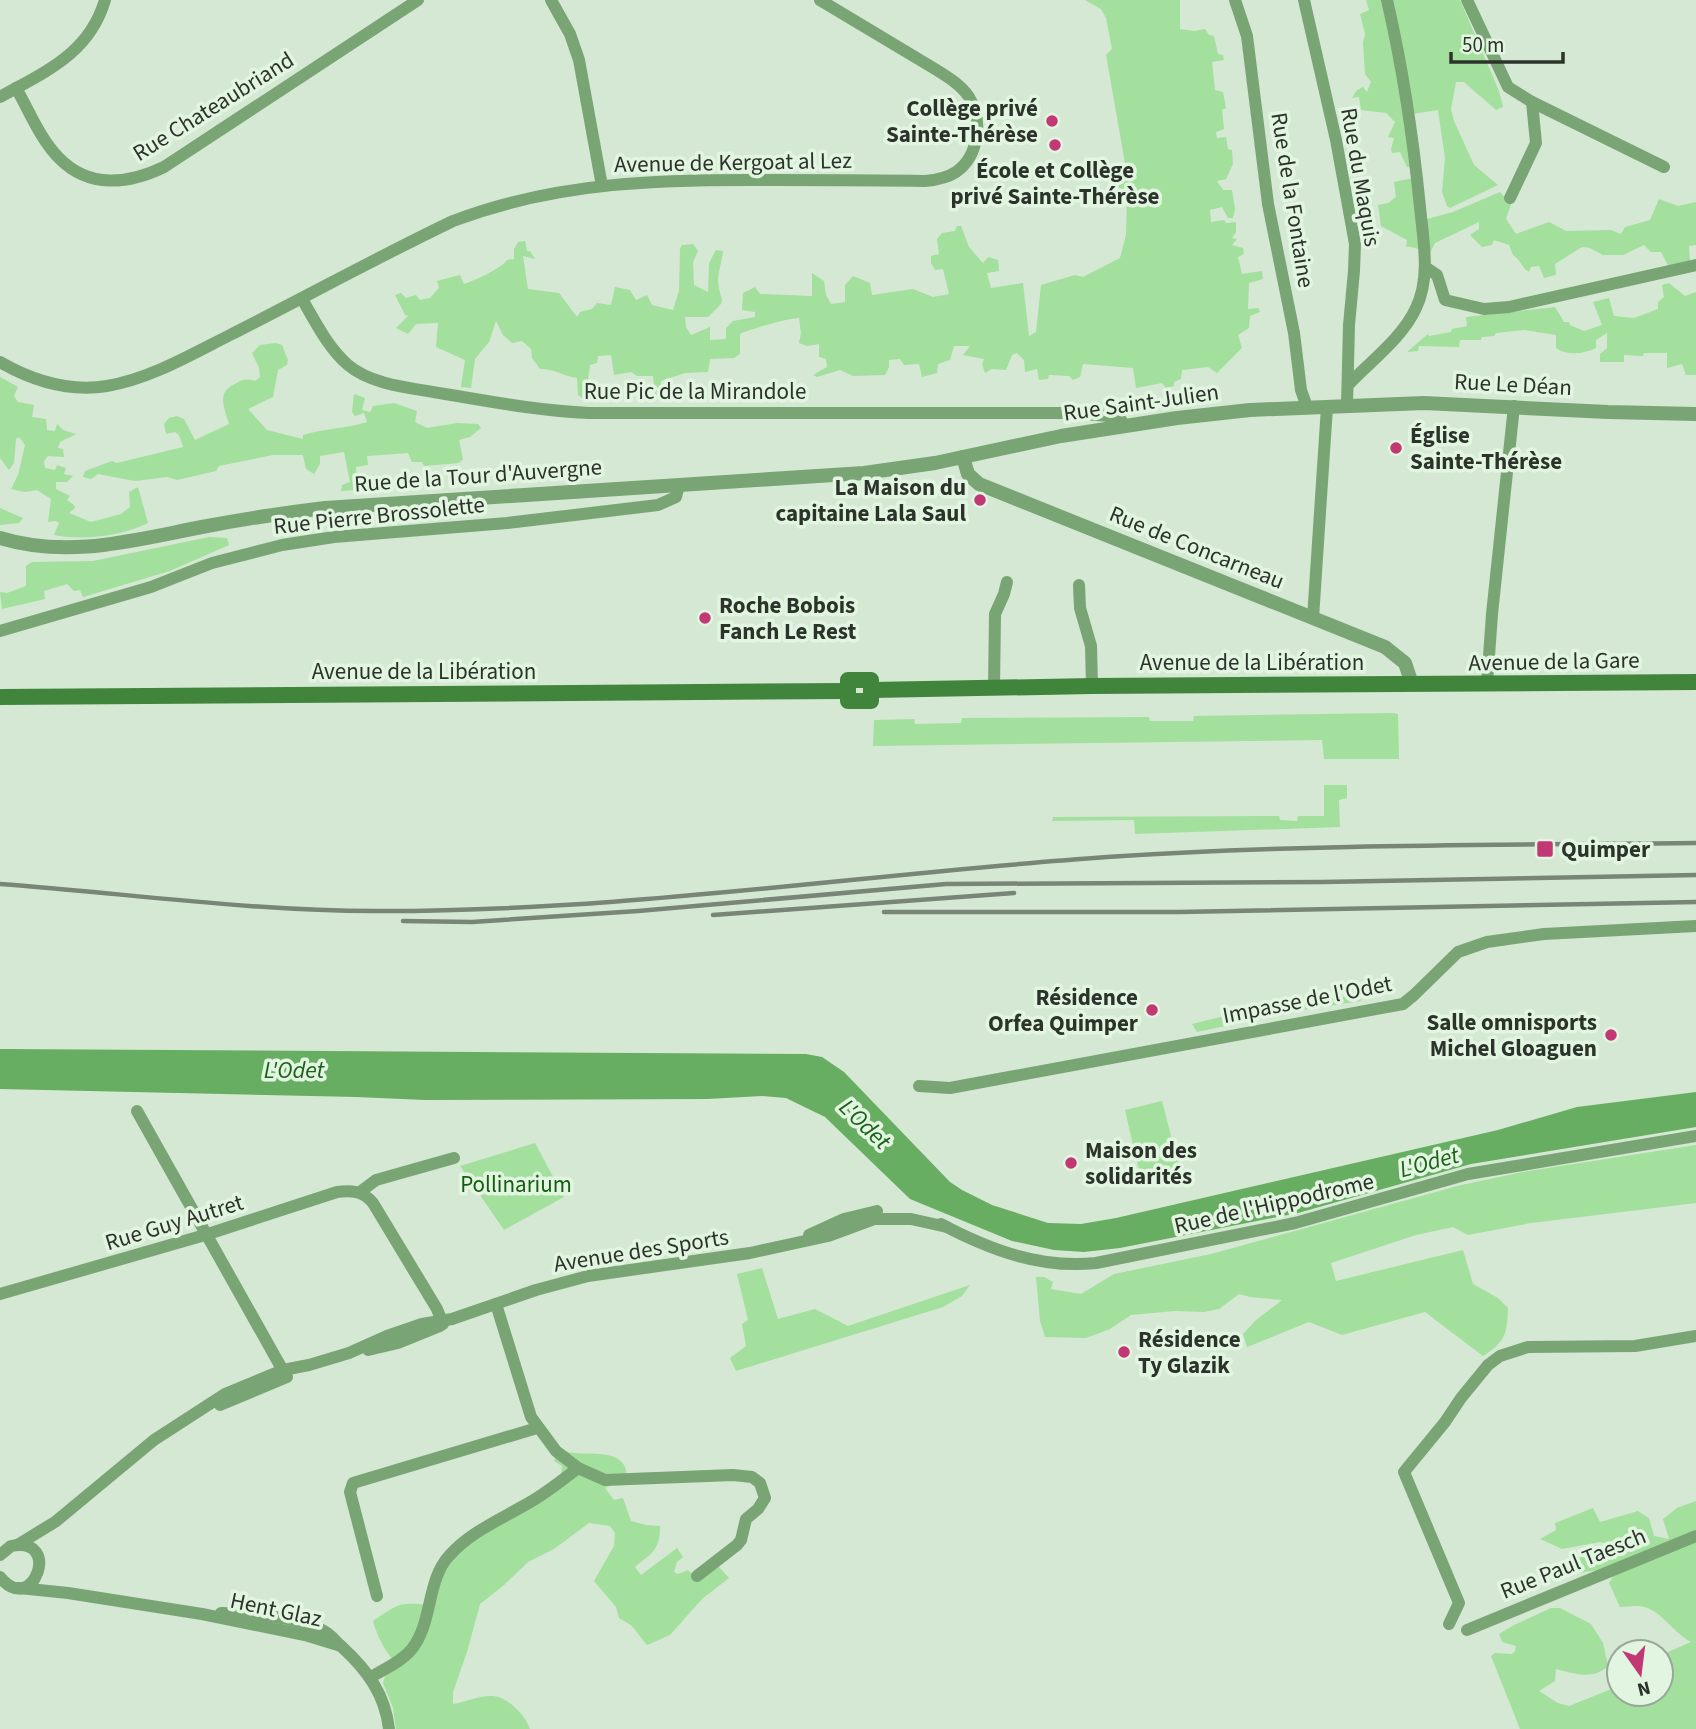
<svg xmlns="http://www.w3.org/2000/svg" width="1696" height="1729" font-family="'Source Sans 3',sans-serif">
<rect width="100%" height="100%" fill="#d5e8d3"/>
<g fill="#a3df9d">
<path d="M1085,0H1180V29L1194,31L1205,29L1209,35L1214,36L1218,54L1223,55L1224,60L1212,62L1215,90L1223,92L1226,108L1222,110L1224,129L1216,132L1217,138L1226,137L1228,149L1232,150L1233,164L1226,179L1217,181L1223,190H1232L1235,209L1233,218H1228L1222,207L1210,210L1211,222L1224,220L1226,223L1236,222V232L1232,238L1237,239L1232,245L1243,248L1244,254L1238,257L1242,274L1262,271L1263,279L1249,283L1248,309L1259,308L1260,312L1250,316L1249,328L1238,335L1242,348L1217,373L1208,367L1182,370L1181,379L1174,382V386L1166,388L1162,383L1136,388L1133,368L1083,364L1080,377L1073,380L1069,376L1049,375L1048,379L1039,380L1037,369L1025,372L1024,360L1017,353L1012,355L1006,370L992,369L985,373L982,364L984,359L963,355L970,346H954L950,360L938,364L937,373L922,377L919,364L904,365L900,359L889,360V367L885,375L853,376L840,370L817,377L813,375L827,367L826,359L819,357V344L807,346L799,343L801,333L799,318C793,317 746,330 740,334V354L734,358L710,359L708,372L685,373L661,381L660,397L655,396L653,376H637L631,372L614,375L611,355L598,356L597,363L590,365L588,380L585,384L588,396L585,400L578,395L577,378C562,376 556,369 540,369L532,358L531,349L522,341L512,343L503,335L496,321L489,342L475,359L471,388L461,387L465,360L436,347L438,323L416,324L408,334L396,328L408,316L405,315L395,295L401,293L406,298L416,295L420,300L430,298L439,288L437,281L460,275L464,284C474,281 502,268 507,260L514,259V249L518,242L525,241L527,251H530L535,259L523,256L528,289L559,293L577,317L580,312L592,309L597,303L611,305L615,287L630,290L636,300L647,295L652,305L673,310L679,291L680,249L682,245L693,244L698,251L693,262L694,285L708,292L709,263L716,250L723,251C722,261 718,272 718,281C720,306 730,296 708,317H685L686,327L691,335L710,327V340L726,339V328L733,321L755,317V312L742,310L743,293L755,287L760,294L812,296V273L824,281L826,295L831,304L845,302V285L853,276L870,283L872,295L913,289L933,297L949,294L943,269L935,270L931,263V256L939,254L937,239L942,233L955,231L957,226H961L969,247L983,263L988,257L998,260L999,271L987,273L991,288L1023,283L1029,336L1036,332L1041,285L1075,275L1083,277L1120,258L1126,235L1127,197L1116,194L1113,173L1126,169L1106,55L1112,49L1106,18L1101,9Z"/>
<path d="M1366,0H1460L1499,91L1503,107L1496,110L1464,82H1456L1451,109L1454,121L1474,165L1498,185L1450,208L1447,206L1442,192L1445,158L1438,110L1406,115L1411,167H1407L1400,152L1392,153L1391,149L1394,138L1388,137L1395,122L1386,113L1361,110L1359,97L1352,98L1357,90L1363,87L1367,92L1371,82L1365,74L1363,43L1365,34L1360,14L1369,10Z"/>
<path d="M1413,178L1427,219L1453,212L1500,192L1511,204L1506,219L1516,234L1549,222L1566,231L1611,230L1621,234L1625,227L1650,220L1659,199L1678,206L1696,202V245L1689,246L1690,261L1669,267L1661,252H1651L1644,245L1623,255H1603L1590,248L1582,247L1555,264L1556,275L1544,278L1539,266L1531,267L1529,272C1521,267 1521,260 1513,255L1509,245L1494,240L1492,245L1482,247L1470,235L1479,229V222L1435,243L1430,253C1422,251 1413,246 1406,247L1407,240L1381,226L1378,205L1388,203L1396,197L1394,182Z"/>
<path d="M1669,283L1685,296L1696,292V375H1686L1682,364L1667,368V353H1644L1643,356L1624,355V362H1600V354L1607,348V333L1596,340V348C1584,354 1567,356 1556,348V335L1524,330L1496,333L1494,336L1482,337L1481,340H1460L1459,347L1419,346L1418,351L1407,352L1428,334L1429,336L1451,332L1452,329L1467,326L1466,317L1555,307L1564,322H1569L1570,325L1584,331L1602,325L1593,302L1609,298L1614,316L1634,318L1658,309V302L1664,297L1662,285Z"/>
<path d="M276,343L282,345L288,360L287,365L278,370L273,397L248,409L267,430L303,439V435C325,428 346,429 367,422L364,413L355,416L352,412L354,394L365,398L362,410L370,412L373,406L394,403L417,411L415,422L427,428L457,423L478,424L481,428L470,437L459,440L463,459L459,463L424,466L422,462H412L408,453L367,456L368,465L356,467L357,490L341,491L342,485L350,482L344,452L320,456V464L314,474L306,469L303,455H273L219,466L216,471L177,480L167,477L135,481L98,474L91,479L83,477L85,471L112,461L117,463L183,447L179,435L175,432L166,434L164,424L169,418L177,416L184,419L195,440L229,424C225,409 216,394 233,385C242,380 245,378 255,381L260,377L259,368L252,353L260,345Z"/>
<path d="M0,377L18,387L14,396L18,402L34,405L32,417L46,419L47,430L55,431L57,424L63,430L76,434L60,442L58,448L63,449L64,457L48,456L44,461L45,468L55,470L57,465L66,468L64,474L73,476L67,482H56V489L70,496L67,500L74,505L75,508L69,513L91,522L121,514L130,507L129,492L138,487L148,523C122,536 82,541 54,535L59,523L56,521L48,522L51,499L37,490L25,492L11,489L18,475L25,445L19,437L16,439L14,463L9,470L0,458Z"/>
<path d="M0,508L23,518L19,523L0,525Z"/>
<path d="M209,537L227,538L229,545L170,571L83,597L80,590L74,591L67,584L44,591L45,599L2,609L0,592L7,593L26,586V566L32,562L93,561Z"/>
<path d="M1393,713L1398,714L1399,759H1324L1322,740L873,746L874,720L914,719L915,724L961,723L962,718L1149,717L1150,721H1193L1194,716Z"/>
<path d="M1324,785H1347V798L1339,800L1340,827L1135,834L1134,820L1052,821L1053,817L1279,816L1280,820L1297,821L1298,816H1324Z"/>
<path d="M1360,996L1361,1001L1290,1012L1197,1032L1192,1024L1291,1000Z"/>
<path d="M1162,1101L1179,1167L1140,1175L1125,1110Z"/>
<path d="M535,1143L564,1197L504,1230L460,1166Z"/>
<path d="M1696,1145V1203L1531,1223L1468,1235L1453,1227L1416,1235L1331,1263L1336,1281L1463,1250L1473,1284L1498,1298L1508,1308C1507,1335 1505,1342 1483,1356L1425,1312L1342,1335L1309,1322L1247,1347L1243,1334L1255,1321L1282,1300L1250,1297L1239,1294L1219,1309L1204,1312L1175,1311L1131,1315L1110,1329L1086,1338L1045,1337L1040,1321L1036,1277H1044L1053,1282L1051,1289L1081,1294L1114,1274L1211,1254L1461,1185L1523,1172Z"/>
<path d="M762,1268L778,1319L815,1309L848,1326L970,1285L962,1296L943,1307L736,1371L730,1358L746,1346L742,1324L748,1320L737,1274Z"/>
<path d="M564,1451C585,1458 627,1444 627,1478L605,1488L614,1500L623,1498L631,1521L646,1525L660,1526C660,1550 653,1552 635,1567L641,1575L677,1548L683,1557L677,1562L674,1572L678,1574L688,1570L695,1577L719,1567L729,1578L702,1599L670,1635L647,1645L632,1626L619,1618L616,1607L594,1581L614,1546L615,1533L610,1526L589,1523L554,1549L528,1562L504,1585L480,1604L467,1652L453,1692V1704C465,1702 481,1695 493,1696C508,1697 525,1715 530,1729H396L393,1708L383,1683L385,1676L399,1667C386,1653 378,1639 373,1621C399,1603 399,1602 430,1605C437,1587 444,1571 456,1557C478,1530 531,1498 561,1476L562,1466L554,1461L557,1455Z"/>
<path d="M1696,1501V1729H1520L1491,1656L1495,1653L1512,1654L1515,1651L1516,1646L1502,1642L1499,1634L1514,1625L1551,1608H1560L1591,1624L1603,1643L1608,1666C1594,1680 1574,1674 1556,1669L1555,1681L1539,1691L1558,1703L1569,1706L1619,1686V1694H1661V1655L1691,1642C1675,1634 1660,1610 1644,1607C1637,1605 1627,1607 1620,1607L1609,1583L1613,1577L1600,1570L1577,1573L1568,1562L1577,1557L1607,1558L1609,1544L1600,1542L1562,1549L1540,1539L1556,1530L1555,1523L1593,1508L1600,1522L1638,1511L1649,1518L1654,1536L1669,1539L1663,1519L1677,1508Z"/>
</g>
<path fill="#67ad62" d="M0,1049L806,1054L822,1057L844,1072L950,1182L962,1190L992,1205L1048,1223L1081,1224L1116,1218L1498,1130L1577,1107L1696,1092V1127L1471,1164L1298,1213L1120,1248L1084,1252L1054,1250L1012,1241L910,1199L825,1117L786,1098L762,1096L707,1099L425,1100L356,1097L0,1089Z"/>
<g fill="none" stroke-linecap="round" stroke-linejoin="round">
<g stroke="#79a575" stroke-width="12">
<path d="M551,0L570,34L579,60L602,186"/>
<path d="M1235,0L1247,36L1268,204L1294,333L1301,390L1307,407"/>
<path d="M1304,0L1336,140L1355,244L1354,271L1349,325L1347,405"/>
<path d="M1467,0L1508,87L1532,102L1536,143L1510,198"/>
<path d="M16,88C29,110 40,139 59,158C89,189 129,184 164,167L418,0"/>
<path d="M0,97C46,71 89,54 105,0"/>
<path d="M1532,102L1664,167"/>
<path d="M1425,267L1437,275L1445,300L1484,309L1509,307L1696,265"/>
<path d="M302,299C315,321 328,348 348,365C373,386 414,388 445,394C493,402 541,411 589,413H1075L1119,417L1125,426"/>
<path d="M0,362C33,381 69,392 107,386C150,379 192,354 230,335C305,297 378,257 453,221C558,181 665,179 775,180C825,180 875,180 925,181C936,180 947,178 956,172C979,156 983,120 969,97C961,85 948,77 935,69L820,0"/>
<path d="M1349,384C1371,361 1403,337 1416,308C1431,277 1423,239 1420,207C1413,137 1403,69 1387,0"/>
<path d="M1079,585L1080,608L1091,646L1092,686"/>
<path d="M1313,618L1327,407"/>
<path d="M0,631L151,587L212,563L282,545L334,537L507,523L658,505L676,497L679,485"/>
<path d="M1487,684L1492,614L1514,406"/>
<path d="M994,687L995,614L1004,594L1007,582"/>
<path d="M919,1086L950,1088L1403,1004L1414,995L1458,952L1487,942L1544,934L1696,926"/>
<path d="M137,1111L286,1376"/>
<path d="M360,1192L376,1180L454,1158"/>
<path d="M941,1224C990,1250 1041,1269 1096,1263L1295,1223L1468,1174L1696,1136"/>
<path d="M809,1235L844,1219L877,1211"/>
<path d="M0,1294L205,1235L337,1192C352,1190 363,1191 373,1203L437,1309L443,1324"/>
<path d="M496,1304L531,1417L556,1451L578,1468L605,1480L733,1475L752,1477L760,1483L765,1498L758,1509L746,1519L741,1540L737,1545L697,1576"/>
<path d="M368,1350L398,1343L440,1326"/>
<path d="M220,1405L287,1377"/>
<path d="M19,1544L55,1522L154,1440L225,1394L283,1370L309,1365L349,1353L387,1336L422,1324L452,1319L536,1290L588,1276L750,1253L828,1236L874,1219H911L947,1227"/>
<path d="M0,1555L11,1546C63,1535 33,1618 0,1577"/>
<path d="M19,1588L68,1593L202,1614L305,1635L341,1646"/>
<path d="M377,1596L350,1492L353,1483L537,1428"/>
<path d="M221,1613C251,1613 295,1617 322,1630C331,1634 335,1641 342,1647C367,1670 385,1694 389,1729"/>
<path d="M1449,1624L1459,1603L1404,1472L1445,1422L1461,1398L1488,1365L1500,1356L1528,1347L1635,1346L1696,1336"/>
<path d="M1467,1630L1696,1536"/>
<path d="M371,1677C384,1669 401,1662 411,1650C433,1624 426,1581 449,1556C469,1533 499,1520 525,1505C544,1495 561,1481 578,1468"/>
</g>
<g stroke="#79a575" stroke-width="14">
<path d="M963,457L968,474L979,484L1385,647L1405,663L1412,684"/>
<path d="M0,538C68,559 134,540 202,527C243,519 283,513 325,508L864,473L935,463L1061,436L1177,418L1250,410L1424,403L1608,412L1696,414"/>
</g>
<g stroke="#41853d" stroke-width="16">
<rect x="848" y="680" width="23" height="21"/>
<path d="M872,690L1092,686L1696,682"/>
<path d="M0,697L848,691"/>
</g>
<g stroke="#788577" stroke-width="4.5">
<path d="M0,884C124,893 250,911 375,911C620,912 863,874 1107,857C1303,844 1500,845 1696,843"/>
<path d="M884,912H1179L1696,902"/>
<path d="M713,915L1014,893"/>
<path d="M403,921L472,922L638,911L946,884L1323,882L1696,875"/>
</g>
</g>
<g fill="#c13874" stroke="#e2f5e0" stroke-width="2.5">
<circle cx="1052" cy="121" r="7"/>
<circle cx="1055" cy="145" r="7"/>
<circle cx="1396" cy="448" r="7"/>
<circle cx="980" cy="500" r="7"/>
<circle cx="705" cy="618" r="7"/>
<rect x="1536" y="840" width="18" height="18" rx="3.5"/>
<circle cx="1152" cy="1010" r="7"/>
<circle cx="1611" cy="1035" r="7"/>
<circle cx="1071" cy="1163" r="7"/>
<circle cx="1124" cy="1352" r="7"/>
</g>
<g text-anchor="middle" stroke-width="7" stroke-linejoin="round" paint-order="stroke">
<g font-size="23" fill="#2c332b" stroke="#e2f5e0">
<text transform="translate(213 106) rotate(-32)" y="8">Rue Chateaubriand</text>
<text transform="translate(733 162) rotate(-1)" y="8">Avenue de Kergoat al Lez</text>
<text transform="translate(1361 177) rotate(80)" y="8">Rue du Maquis</text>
<text transform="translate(1293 200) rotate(81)" y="8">Rue de la Fontaine</text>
<text transform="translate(1513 384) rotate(3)" y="8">Rue Le Déan</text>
<text x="695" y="399">Rue Pic de la Mirandole</text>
<text transform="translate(1141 402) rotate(-8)" y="8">Rue Saint-Julien</text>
<text transform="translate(478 475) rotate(-4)" y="8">Rue de la Tour d'Auvergne</text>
<text transform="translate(379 515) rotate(-6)" y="8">Rue Pierre Brossolette</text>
<text transform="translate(1197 547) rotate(22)" y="8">Rue de Concarneau</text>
<text transform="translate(1554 661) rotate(-1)" y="8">Avenue de la Gare</text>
<text x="1252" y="670">Avenue de la Libération</text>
<text x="424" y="679">Avenue de la Libération</text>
<text transform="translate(1307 999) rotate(-11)" y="8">Impasse de l'Odet</text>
<text transform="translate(1274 1203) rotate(-13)" y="8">Rue de l'Hippodrome</text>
<text transform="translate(174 1222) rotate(-17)" y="8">Rue Guy Autret</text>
<text transform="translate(641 1250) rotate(-9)" y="8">Avenue des Sports</text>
<text transform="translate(1573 1563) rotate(-22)" y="8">Rue Paul Taesch</text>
<text transform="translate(276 1609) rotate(12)" y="8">Hent Glaz</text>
</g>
<g font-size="23" font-weight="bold" fill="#2c332b" stroke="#e2f5e0" text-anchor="start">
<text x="1038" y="116" text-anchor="end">Collège privé<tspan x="1038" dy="26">Sainte-Thérèse</tspan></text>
<text x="1055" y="178" text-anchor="middle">École et Collège<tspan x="1055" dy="26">privé Sainte-Thérèse</tspan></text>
<text x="1410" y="443">Église<tspan x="1410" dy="26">Sainte-Thérèse</tspan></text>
<text x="966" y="495" text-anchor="end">La Maison du<tspan x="966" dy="26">capitaine Lala Saul</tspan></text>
<text x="719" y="613">Roche Bobois<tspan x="719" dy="26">Fanch Le Rest</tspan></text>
<text x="1561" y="857">Quimper</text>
<text x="1138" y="1005" text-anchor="end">Résidence<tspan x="1138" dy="26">Orfea Quimper</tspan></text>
<text x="1597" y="1030" text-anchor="end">Salle omnisports<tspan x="1597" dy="26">Michel Gloaguen</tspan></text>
<text x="1085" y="1158">Maison des<tspan x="1085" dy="26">solidarités</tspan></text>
<text x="1138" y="1347">Résidence<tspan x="1138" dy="26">Ty Glazik</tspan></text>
</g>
<g font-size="23" fill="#145c12" stroke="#e2f5e0">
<text x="516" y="1192">Pollinarium</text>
</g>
<g font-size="24" font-style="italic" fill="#1b6119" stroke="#e2f5e0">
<text x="294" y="1078">L'Odet</text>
<text transform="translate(865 1124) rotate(44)" y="8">L'Odet</text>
<text transform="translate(1429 1162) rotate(-15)" y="8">L'Odet</text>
</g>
</g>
<g transform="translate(1640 1673) rotate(166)"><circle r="33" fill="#e2f5e0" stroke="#99a798" stroke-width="2"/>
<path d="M0-5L12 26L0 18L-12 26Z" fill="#c13874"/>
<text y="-10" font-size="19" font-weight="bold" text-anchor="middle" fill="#2c332b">N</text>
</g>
<path d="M1451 52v10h112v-10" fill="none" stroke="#2c332b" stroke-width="3.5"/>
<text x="1462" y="52" font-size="21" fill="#2c332b" stroke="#e2f5e0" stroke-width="5" paint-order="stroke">50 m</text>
</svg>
